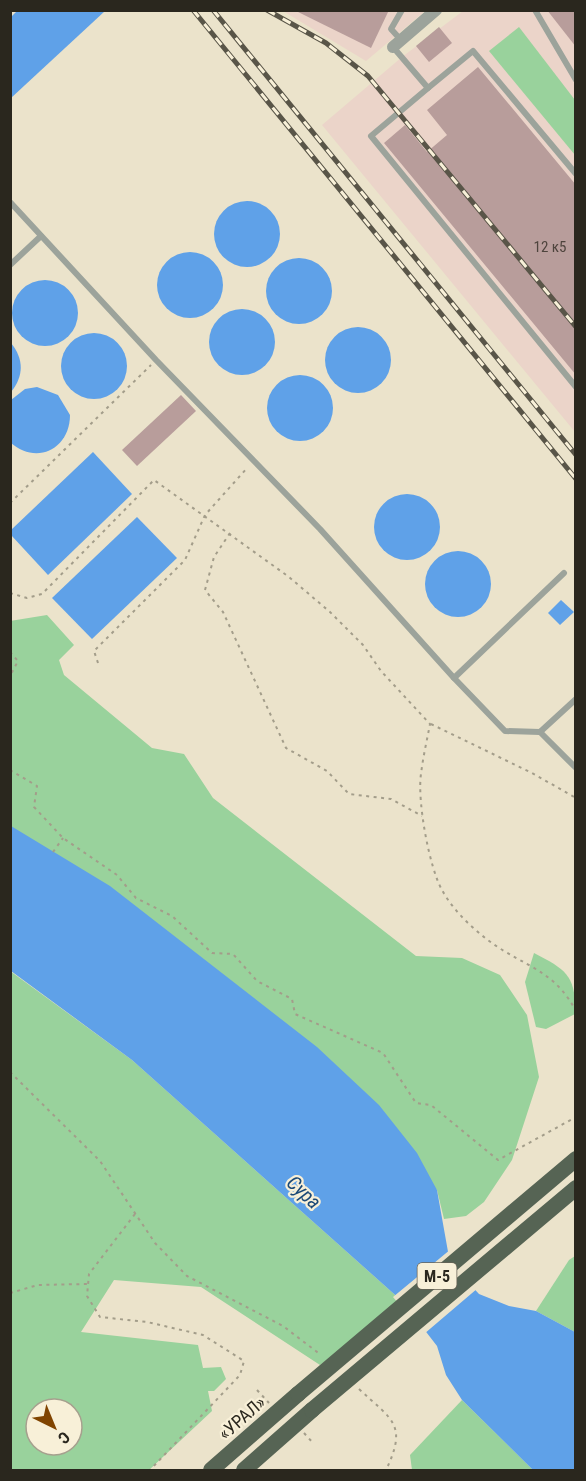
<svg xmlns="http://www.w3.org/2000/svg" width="586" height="1481" font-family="'Roboto Condensed',sans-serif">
<rect width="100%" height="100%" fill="#ebe3cb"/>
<g fill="#ebd4c9">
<path d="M283,11H425L366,61Z"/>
<path d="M463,11H575V432L322,125L402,57Z"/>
</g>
<g fill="#99d29c" fill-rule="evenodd">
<path d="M519,27L575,100V155L489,51Z"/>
<path d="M47,615L74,645L59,660L64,675L152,748L184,754L213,798L416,956L462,958L500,975L527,1015L539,1077L512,1160L484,1202L466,1216L444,1219L437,1190L11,826L10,621Z"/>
<path d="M534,953C567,970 576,976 575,1014L546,1029L536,1027L525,982Z"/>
<path d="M10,971L132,1060L403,1302L320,1365L201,1287L114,1280L81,1332L198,1345L203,1368L221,1367L226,1379L214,1391H208L212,1411L149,1470H11ZM36,1409H72V1445H36Z"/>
<path d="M575,1256V1332L536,1311L569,1260Z"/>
<path d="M462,1400L533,1470H412L410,1455Z"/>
</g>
<g fill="#5fa1e8">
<path d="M18,10L105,11L11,98V17Z"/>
<circle cx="247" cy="234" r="33"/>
<circle cx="190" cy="285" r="33"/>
<circle cx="299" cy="291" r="33"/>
<circle cx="45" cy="313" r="33"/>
<circle cx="242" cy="342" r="33"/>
<circle cx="358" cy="360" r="33"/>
<circle cx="94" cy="366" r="33"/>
<path d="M11,343C24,359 24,376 11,392Z"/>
<circle cx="300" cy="408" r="33"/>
<path d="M37,387L58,395L70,415C70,449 36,466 10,442L11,400L25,389Z"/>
<path d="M93,452L132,494L48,575L11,535V530Z"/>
<circle cx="407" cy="527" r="33"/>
<path d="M137,517L177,558L92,639L52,598Z"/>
<circle cx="458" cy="584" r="33"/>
<path d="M561,600L574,612L560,625L548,613Z"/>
<path d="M11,826L110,886L317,1047L379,1105L417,1153L437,1190L450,1263L479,1294L509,1306L536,1311L575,1332V1470H533L462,1400L446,1375L437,1346L403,1302L132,1060L11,971Z"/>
</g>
<path fill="#ebe3cb" d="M451,1249L452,1262L478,1288L424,1334L393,1297Z"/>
<g fill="#b89d9b">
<path d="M294,10H389L371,48Z"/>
<path d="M547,10H576V47Z"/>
<path d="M439,27L452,43L429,62L416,46Z"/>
<path d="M478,67L576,185V375L384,143L405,125L427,152L447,135L427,110Z"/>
<path d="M181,395L196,411L137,466L122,450Z"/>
</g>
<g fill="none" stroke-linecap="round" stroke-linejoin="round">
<g stroke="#a39d8a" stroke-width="2" stroke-dasharray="3 4.5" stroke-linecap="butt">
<path d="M10,503L151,365"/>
<path d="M230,533L214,557L205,590L223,612L286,748L327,771L349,794L391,799L422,816"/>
<path d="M10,593L27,598L42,594L154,480L289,577L330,612L363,645L381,671L430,724C427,740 423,757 421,774C417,800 429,867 442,890C455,914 481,937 504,951C536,970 557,976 576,1011"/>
<path d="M10,652L18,661L10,676"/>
<path d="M98,663L94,651L185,560L205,515L248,467"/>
<path d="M431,724L532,773L576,798"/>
<path d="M10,770L37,786L34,807L63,838L117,875L136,898L172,916L212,953L233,954L257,981L292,999L295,1014L383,1053L416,1103L431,1105L498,1160L576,1117"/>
<path d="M53,852L63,838"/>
<path d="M10,1072L100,1161L155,1243L187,1276L283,1326L321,1355"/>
<path d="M135,1214L89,1274L87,1296L100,1317L147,1322L203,1335L244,1361L240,1375L150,1470"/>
<path d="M10,1293L38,1285L87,1284"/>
<path d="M359,1389C392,1420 408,1424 386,1470"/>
<path d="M257,1390L269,1403"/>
<path d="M304,1433L314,1444"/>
</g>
<g stroke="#9ca39b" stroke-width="6">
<path d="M535,10L576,80"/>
<path d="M401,40L391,29L402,10"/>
<path d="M393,47L428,88L473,51L576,174"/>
<path d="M428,88L371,136L576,387"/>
<path d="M10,202L156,360L320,529L454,678L505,731L540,732L576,699"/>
<path d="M10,265L41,236"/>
<path d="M454,678L564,573"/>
<path d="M540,732L576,768"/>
</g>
<path stroke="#9ca39b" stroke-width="12" d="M393,47L436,10"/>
<g stroke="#566454" stroke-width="16">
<path d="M211,1470L298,1394"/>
<path d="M244,1470L312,1410"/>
</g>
<defs>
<g id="rail">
<path d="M193,10L576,479"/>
<path d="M213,10L576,455"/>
<path d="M267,10L326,43L368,76L576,327"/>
</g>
</defs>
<use href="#rail" stroke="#595548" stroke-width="5"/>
<use href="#rail" stroke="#f8f0d8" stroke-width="3" stroke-dasharray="9" stroke-linecap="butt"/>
<g stroke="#566454" stroke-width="16">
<path d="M298,1394L576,1159"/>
<path d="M312,1410L576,1188"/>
</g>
</g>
<g text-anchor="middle" stroke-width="4.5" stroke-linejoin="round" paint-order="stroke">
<g font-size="15" fill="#4e443d">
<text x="550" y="252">12 к5</text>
</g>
<rect fill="#f8f0d8" stroke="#686356" stroke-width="1.5" x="417.5" y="1263" width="39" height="26" rx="4.5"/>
<g font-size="16" font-weight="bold" fill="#2a271e">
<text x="437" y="1282">М-5</text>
</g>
<g font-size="18" fill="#2a271e" stroke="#f8f0d8">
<text transform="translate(242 1418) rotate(-41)" y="6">«УРАЛ»</text>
</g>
<g font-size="20" font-style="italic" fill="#1b4977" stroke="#f8f0d8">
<text transform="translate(304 1192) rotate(43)" y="7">Сура</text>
</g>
</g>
<rect width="586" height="1481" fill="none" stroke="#2a271e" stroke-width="24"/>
<g transform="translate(54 1427) rotate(137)"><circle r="28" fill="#f8f0d8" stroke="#a6a08e" stroke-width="1.5"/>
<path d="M0-4.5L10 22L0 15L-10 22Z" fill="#804400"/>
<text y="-9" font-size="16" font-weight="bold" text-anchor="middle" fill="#2a271e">С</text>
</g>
</svg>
